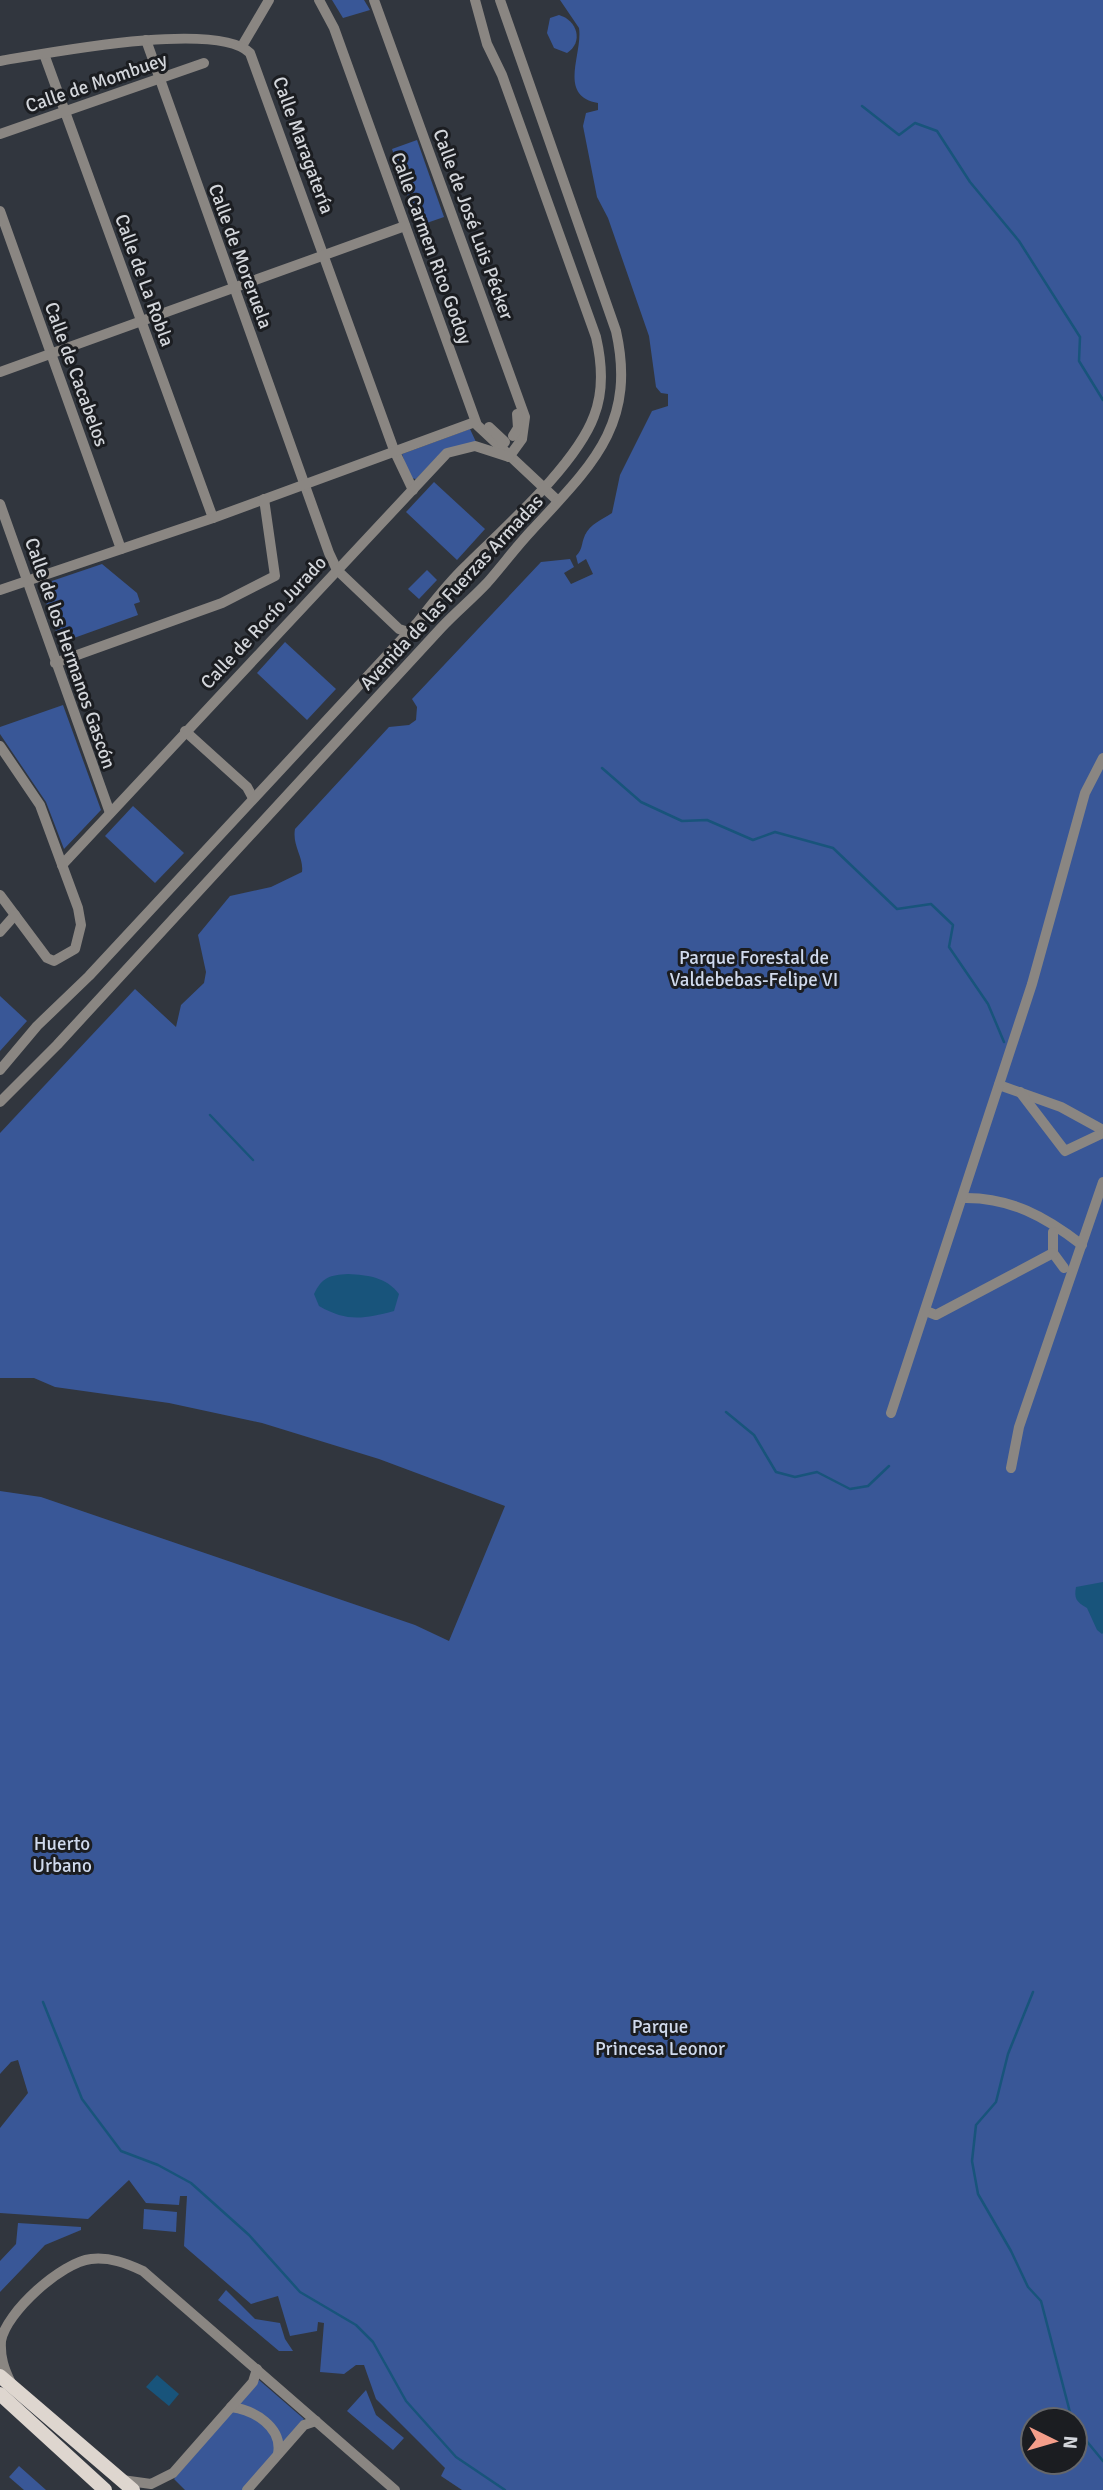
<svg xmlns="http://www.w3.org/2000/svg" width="1103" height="2490" font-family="Signika,sans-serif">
<rect width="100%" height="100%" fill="#31363e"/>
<g fill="#395797" fill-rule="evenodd">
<path d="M332,0H364L370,10L343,18Z"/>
<path d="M560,0H1103V2490H462L441,2476L445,2468L376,2399L364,2365H356L344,2374L320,2372L324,2323L318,2322L317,2331L290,2336L278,2296L251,2304L184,2246L187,2196H180L179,2205L146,2203L129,2180L88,2219L0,2213V2128L28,2093L18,2060L11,2062L0,2074V1491L41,1497L415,1625L449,1641L505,1506L379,1459L262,1423L169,1403L55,1387L34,1378H0V1133L135,989L176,1027L181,1005L204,983L206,972L198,935L230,896L271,887L302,872C304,857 292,846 295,829L389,727L409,725L416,720L417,707L412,699L541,562L570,559L574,567L564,573L571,584L593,574L586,559L578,564L576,556C583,549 581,544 585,535C590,524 603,519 612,513L620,475L652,411L668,406V394L661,393L656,387L649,336L608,218L597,197L583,126L586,113L598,110V103C557,96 583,54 579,28ZM1033,2420H1075V2462H1033Z"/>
<path d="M559,15C577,20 584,42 567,53L554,48L547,33L550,18Z"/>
<path d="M417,140L444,217L418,226L392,149Z"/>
<path d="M470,429L476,442L445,449L416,479L410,478L402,454Z"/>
<path d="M434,482L485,529L457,560L406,512Z"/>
<path d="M102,564L137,593L140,602L134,604L138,615L60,643L40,585Z"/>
<path d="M427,570L437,580L419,599L408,589Z"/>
<path d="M285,642L336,689L307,720L257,673Z"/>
<path d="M63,705L101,810L64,849L46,802L0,734V727Z"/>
<path d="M133,806L184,853L155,883L105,836Z"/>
<path d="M0,996L27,1021L0,1051Z"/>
<path d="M144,2209L177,2212L176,2232L143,2229Z"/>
<path d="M18,2223L81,2227V2230L45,2245L0,2292V2261L16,2244Z"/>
<path d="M226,2290L255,2319L280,2323L285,2339L293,2351H279L218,2300Z"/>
<path d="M259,2380L304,2419L243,2490H185L174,2479Z"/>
<path d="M366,2390L376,2415L404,2438L393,2450L347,2411Z"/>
<path d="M19,2466L46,2490H24L9,2477Z"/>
</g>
<g fill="#18547b">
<path d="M348,1274C368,1275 386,1277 399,1294L394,1311C363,1319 347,1322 319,1306L314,1294C322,1277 330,1275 348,1274Z"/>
<path d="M1103,1582V1633L1102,1634L1097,1630L1087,1608C1076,1602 1074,1598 1076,1587Z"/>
<path d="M157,2375L179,2394L169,2406L146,2387Z"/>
</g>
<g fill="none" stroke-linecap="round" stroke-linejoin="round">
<g stroke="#18547b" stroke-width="2.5">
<path d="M862,106L899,135L915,123L937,131L970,182L1019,241L1080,337L1079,361L1103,400"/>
<path d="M602,768L641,802L682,821L707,820L753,840L775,832L833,848L897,909L931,904L953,925L949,947L988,1004L1004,1042"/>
<path d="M210,1115L253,1160"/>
<path d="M726,1412L754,1435L776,1472L795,1477L817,1472L850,1489L868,1486L889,1466"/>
<path d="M1033,1992L1008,2054L996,2102L976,2125L972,2161L978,2194L1011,2251L1028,2287L1041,2301L1072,2420"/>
<path d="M43,2002L82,2099L121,2151L158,2165L191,2183L249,2235L300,2292L356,2325L373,2342L406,2401L456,2457L505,2490"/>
<path d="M1075,2427L1103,2461"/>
</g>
<g stroke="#8a8682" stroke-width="10">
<path d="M319,0L334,28L477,425L558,501"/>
<path d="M374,0L525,417L522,439L509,457"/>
<path d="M146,40L329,553L337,570L399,629L408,632"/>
<path d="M242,46L269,0"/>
<path d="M44,54L213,518"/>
<path d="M0,61C48,53 217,20 250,53L394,450L413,490"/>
<path d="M0,134L204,63"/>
<path d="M0,211L121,549"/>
<path d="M0,372L405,226"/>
<path d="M489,427L505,442L502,445"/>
<path d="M513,436L518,428L517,414"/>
<path d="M0,504L110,813"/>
<path d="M0,590L213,518L475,422"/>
<path d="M55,663L222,603L275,576L264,499"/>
<path d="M185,731L247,787L253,798"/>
<path d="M0,746L40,805L78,908L81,925L75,949L54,961L47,958L0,895"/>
<path d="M62,865L447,453L475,446L509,457"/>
<path d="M0,932L15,915"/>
<path d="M0,1070L37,1026L89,976L417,623C433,603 448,583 466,566C504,528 576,465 594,416C604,391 602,363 596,337L502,75L487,44L475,0"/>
<path d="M999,1085L1061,1107L1103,1130"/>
<path d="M1020,1092L1065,1151L1103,1133"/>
<path d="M0,1102L57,1045L441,628C456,612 472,599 487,583C502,566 516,547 532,530C591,466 637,425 616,331L500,0"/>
<path d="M963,1198C1010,1197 1046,1217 1082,1245"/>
<path d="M1053,1232V1253L1064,1268"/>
<path d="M926,1311L936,1315L1053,1253"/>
<path d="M891,1413L1032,984L1085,793L1103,758"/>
<path d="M1011,1468L1019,1427L1103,1182"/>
<path d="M11,2383C4,2369 0,2357 1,2341C6,2312 62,2262 91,2259C110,2257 126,2263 143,2271L395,2490"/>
<path d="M231,2407C254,2410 283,2427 278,2454"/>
<path d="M122,2480L151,2484L173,2473L253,2382L257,2369"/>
<path d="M247,2490L304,2425L316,2421"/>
</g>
<g stroke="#ded6cf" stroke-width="14">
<path d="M0,2376L133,2490"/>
<path d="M0,2394L105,2490"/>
</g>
</g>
<g text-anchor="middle" stroke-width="6" stroke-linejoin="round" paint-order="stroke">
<g font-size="19" fill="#d3d6db" stroke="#1b1d21">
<text transform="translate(96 82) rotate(-19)" y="7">Calle de Mombuey</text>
<text transform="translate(304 145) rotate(70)" y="7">Calle Maragatería</text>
<text transform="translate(474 224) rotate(70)" y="7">Calle de José Luis Pécker</text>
<text transform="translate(432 248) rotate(70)" y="7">Calle Carmen Rico Godoy</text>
<text transform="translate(241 256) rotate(70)" y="7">Calle de Moreruela</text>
<text transform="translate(145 280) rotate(70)" y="7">Calle de La Robla</text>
<text transform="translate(77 374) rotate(70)" y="7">Calle de Cacabelos</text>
<text transform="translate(451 592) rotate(-47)" y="7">Avenida de las Fuerzas Armadas</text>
<text transform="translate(263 622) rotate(-47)" y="7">Calle de Rocío Jurado</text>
<text transform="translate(71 653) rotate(71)" y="7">Calle de los Hermanos Gascón</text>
</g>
<g font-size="19" fill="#d0daed" stroke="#1b1d21">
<text x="754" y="964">Parque Forestal de<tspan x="754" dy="22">Valdebebas-Felipe VI</tspan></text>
<text x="62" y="1850">Huerto<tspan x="62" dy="22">Urbano</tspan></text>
<text x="660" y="2033">Parque<tspan x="660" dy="22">Princesa Leonor</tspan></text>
</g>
</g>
<g transform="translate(1054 2441) rotate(95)"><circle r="33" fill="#1b1d21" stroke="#65676b" stroke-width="2"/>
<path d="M0-5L12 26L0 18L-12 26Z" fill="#f49e8a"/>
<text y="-10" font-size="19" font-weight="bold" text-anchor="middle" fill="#d3d6db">N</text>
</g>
</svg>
